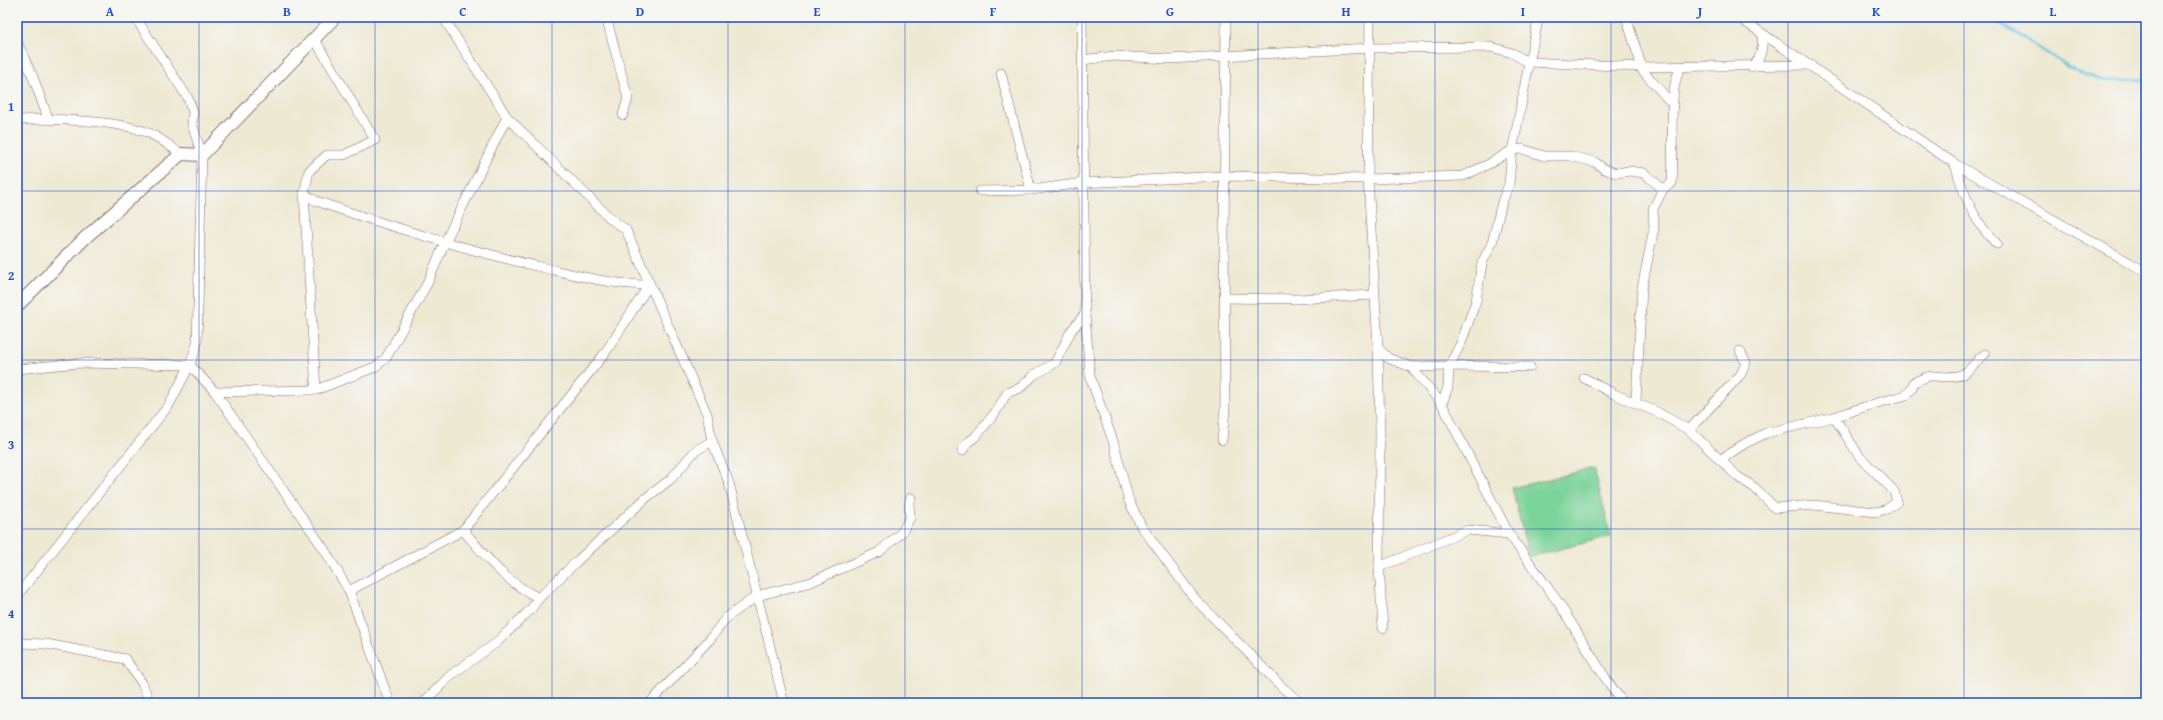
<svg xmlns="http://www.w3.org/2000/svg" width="2163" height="720" font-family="'Gentium Book Plus',serif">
<rect width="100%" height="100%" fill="#f6f6f2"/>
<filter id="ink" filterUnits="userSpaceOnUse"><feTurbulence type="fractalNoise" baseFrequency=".025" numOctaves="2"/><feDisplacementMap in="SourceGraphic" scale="8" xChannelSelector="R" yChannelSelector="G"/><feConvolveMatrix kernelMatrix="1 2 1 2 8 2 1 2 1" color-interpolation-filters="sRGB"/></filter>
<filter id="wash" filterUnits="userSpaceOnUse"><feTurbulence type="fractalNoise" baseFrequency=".012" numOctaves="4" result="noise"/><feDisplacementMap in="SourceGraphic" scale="16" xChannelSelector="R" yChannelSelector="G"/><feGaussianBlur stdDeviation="0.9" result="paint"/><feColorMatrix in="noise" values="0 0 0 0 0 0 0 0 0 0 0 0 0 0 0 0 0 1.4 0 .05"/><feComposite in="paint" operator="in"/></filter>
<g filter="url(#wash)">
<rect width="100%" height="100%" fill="#eee9d3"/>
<path fill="#7ad399" stroke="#627962" d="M1594,468L1611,536L1529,557L1512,488Z"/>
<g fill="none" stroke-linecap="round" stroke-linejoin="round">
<path stroke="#65c3e3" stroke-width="2.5" d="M1990,17L2080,74L2107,81L2146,79"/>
</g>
</g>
<g filter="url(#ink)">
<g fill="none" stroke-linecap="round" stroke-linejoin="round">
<defs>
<g id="minor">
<path d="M443,17L507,117L611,219L626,230L707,414L712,441L729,483L784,703"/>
<path d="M606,17L628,98L623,115"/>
<path d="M1082,17L1085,314L1090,376L1114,444L1129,501L1141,526L1195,599L1283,688L1301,703"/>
<path d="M1370,17L1368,179L1378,348L1380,432L1379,567L1383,628"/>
<path d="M1626,17L1643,71L1673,105"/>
<path d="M1738,17L1955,164L2146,272"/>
<path d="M17,42L33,77L48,118"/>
<path d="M1082,60L1114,56L1170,59L1370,48L1491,47L1512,53L1528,62L1642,67L1811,65"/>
<path d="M1752,67C1762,57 1763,48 1762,34"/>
<path d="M1001,73L1031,190"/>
<path d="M507,117L445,242L428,282L386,358L375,367L316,390L304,194L316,201C391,227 467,250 545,268C580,276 614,285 649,285"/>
<path d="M17,120C49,118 125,120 153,135C163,140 172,148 181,154"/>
<path d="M1955,164C1963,193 1974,223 1997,244"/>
<path d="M980,191L1031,190L1083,183L1224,176L1368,179L1463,176L1489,164L1512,150C1522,106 1528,61 1539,17"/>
<path d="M304,194L309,171L327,155H344L375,140L315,40"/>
<path d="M1224,298L1298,299L1374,295"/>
<path d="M1378,348L1388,358L1411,367L1442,404L1509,534L1560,605L1606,679L1623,703"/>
<path d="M1411,367L1449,366L1461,343L1476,301L1482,263L1492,243L1502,202L1509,184L1512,150L1522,149L1544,156H1570L1595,162L1604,169L1616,173L1629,171L1644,173L1663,189"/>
<path d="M17,369L79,363L190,365L215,392L324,549L349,591L390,703"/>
<path d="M1584,378L1614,394L1657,412L1689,430L1737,476L1755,488L1775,508L1814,505L1876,512L1887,509L1897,502L1894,491L1860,457L1834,417"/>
<path d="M215,392L316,390"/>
<path d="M1636,401L1642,288L1654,228L1653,209L1663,189L1672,183C1675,156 1666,86 1682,66"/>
<path d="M1442,404L1448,387L1449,366L1530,367"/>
<path d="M1689,430L1741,374L1746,363L1740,351"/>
<path d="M1222,440L1225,409L1224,237L1226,17"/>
<path d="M962,451L967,443L975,437L995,413L1007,393L1020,388L1034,375L1055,363L1071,331L1085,314"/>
<path d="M1720,460L1744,444L1766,433L1834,417L1870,405L1906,395L1911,390L1914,382C1920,380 1926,376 1932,376C1942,376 1953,379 1963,374C1972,370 1975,360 1985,354"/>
<path d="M463,530C488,559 504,581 539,598"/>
<path d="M1379,567L1468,530L1509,534"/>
<path d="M349,591L463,530L605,353L649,285"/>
<path d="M17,599L20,592L169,405L190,365L197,344L202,155L192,124L193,112L188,98L135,17"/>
<path d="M17,643L46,644L125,659L142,683L150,703"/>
<path d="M423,703L451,675L496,643L531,609L539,598L576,562L646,498L671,479L695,451L712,441"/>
<path d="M650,703L710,639L726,618L757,596L811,582L879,552L902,532L910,518L909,504L911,498"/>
</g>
<path id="major" d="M17,306L86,237L181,154L202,155L335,17"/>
</defs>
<use href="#minor" stroke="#836666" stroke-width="10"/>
<use href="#major" stroke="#836666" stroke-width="14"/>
<use href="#minor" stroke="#fff" stroke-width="9"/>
<use href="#major" stroke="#fff" stroke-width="12"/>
</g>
</g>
<path fill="none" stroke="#1d4ed8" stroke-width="1" stroke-opacity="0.55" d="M199,17V703M375,17V703M552,17V703M728,17V703M905,17V703M1082,17V703M1258,17V703M1435,17V703M1611,17V703M1788,17V703M1964,17V703M17,191H2146M17,360H2146M17,529H2146"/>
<rect width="2163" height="720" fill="none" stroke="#f6f6f2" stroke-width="44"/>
<rect x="22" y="22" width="2119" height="676" fill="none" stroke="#1d4ed8" stroke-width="1.5"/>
<g font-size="13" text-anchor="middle" font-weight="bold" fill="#1d4ed8">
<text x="110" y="16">A</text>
<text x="287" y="16">B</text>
<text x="463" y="16">C</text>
<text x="640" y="16">D</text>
<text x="817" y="16">E</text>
<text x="993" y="16">F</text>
<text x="1170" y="16">G</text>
<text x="1346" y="16">H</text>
<text x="1523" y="16">I</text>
<text x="1700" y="16">J</text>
<text x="1876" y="16">K</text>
<text x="2053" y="16">L</text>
<text x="11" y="111">1</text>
<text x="11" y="280">2</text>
<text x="11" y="449">3</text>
<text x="11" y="618">4</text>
</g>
</svg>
